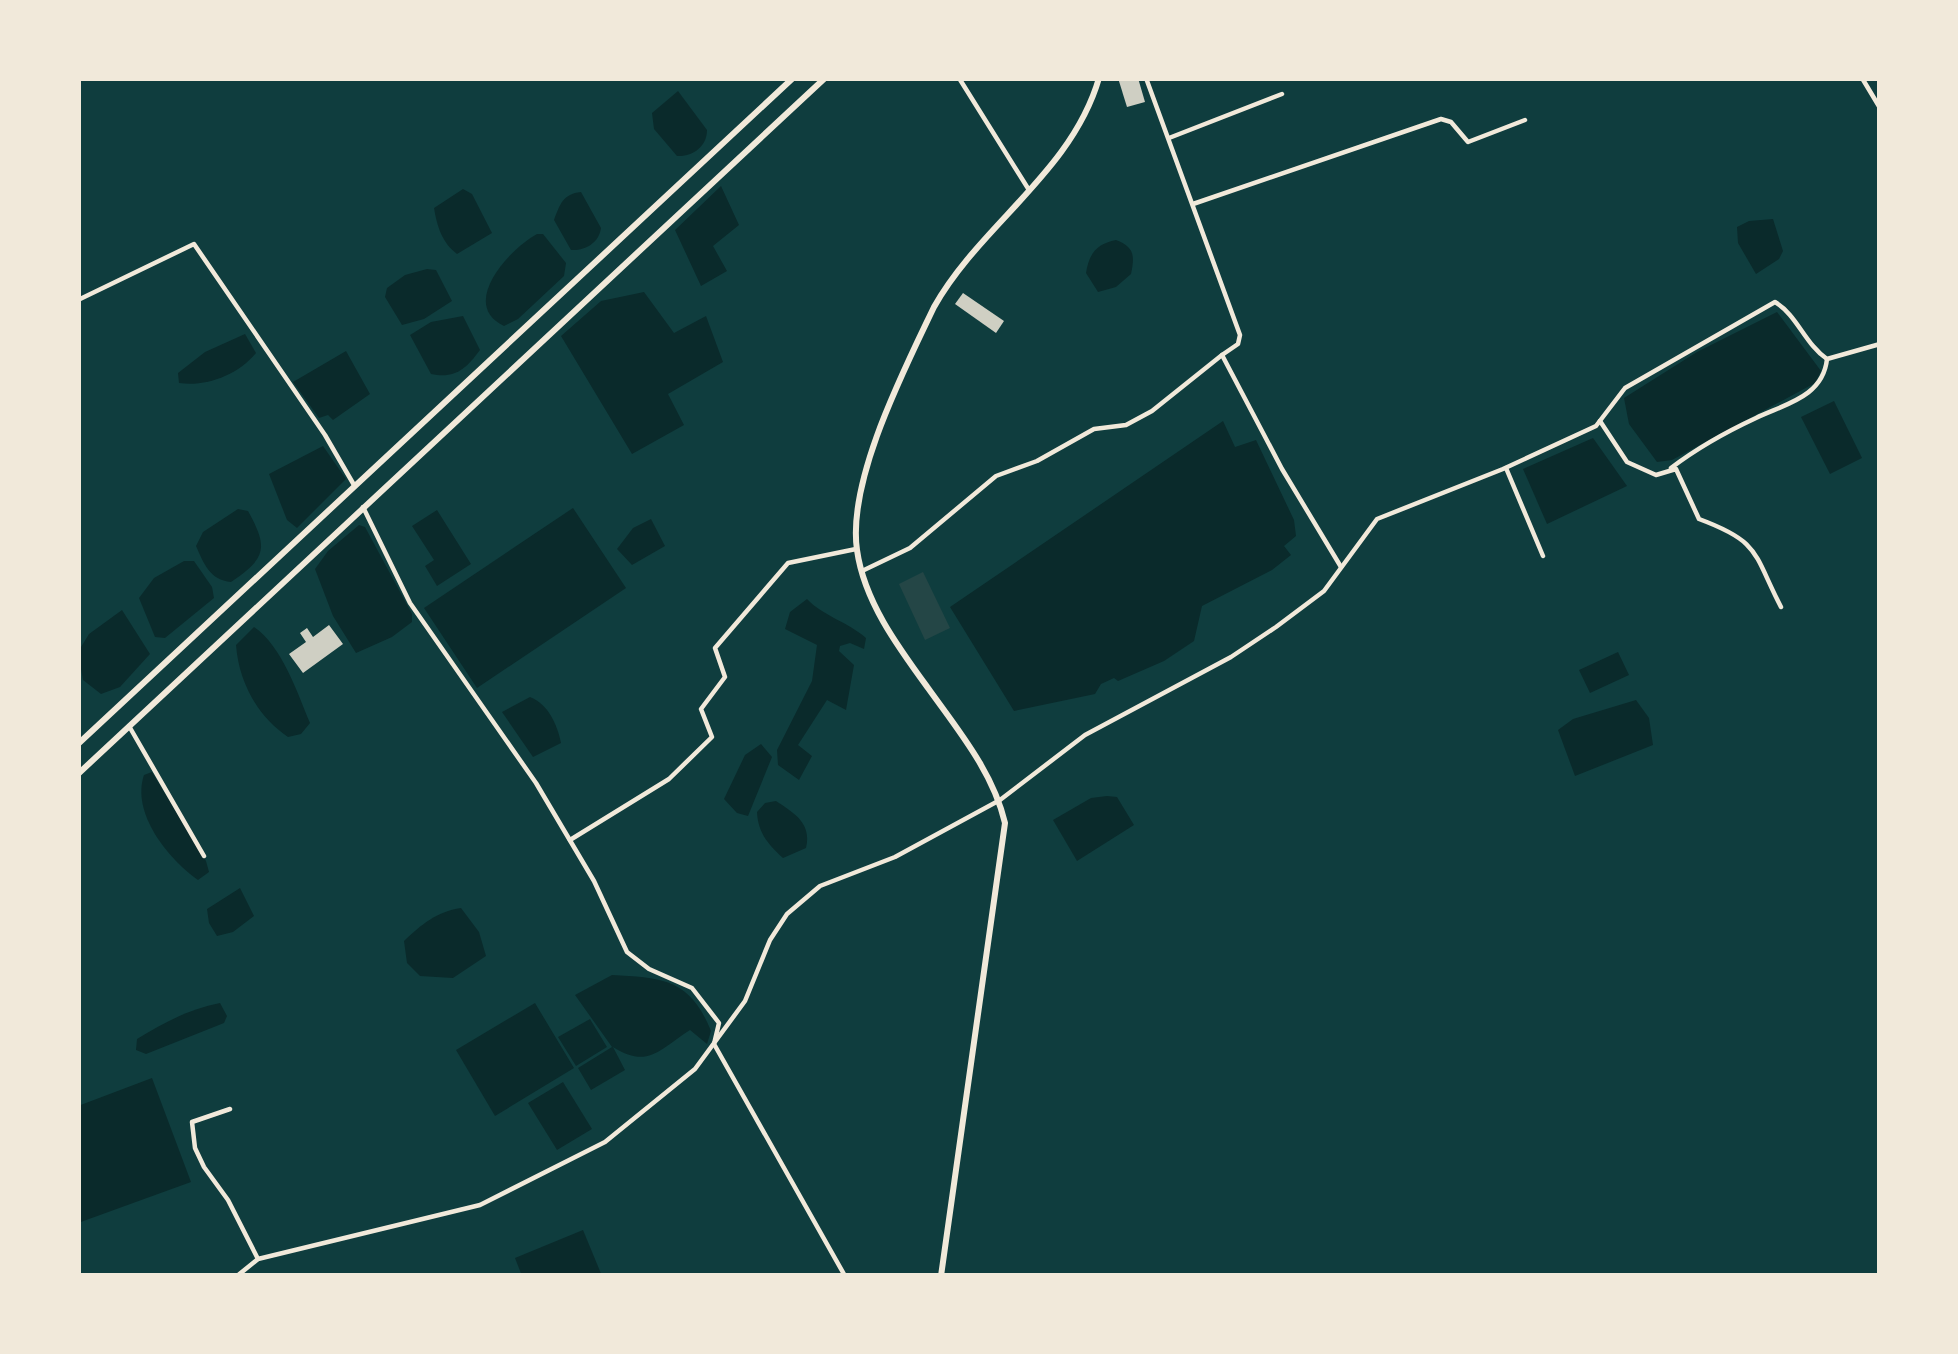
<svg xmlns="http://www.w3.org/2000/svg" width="1958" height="1354" font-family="'Fira Sans Condensed',sans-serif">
<rect width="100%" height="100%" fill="#0f3d3e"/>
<path fill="#244646" d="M923,572L950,628L925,640L899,584Z"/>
<g fill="#0a2a2b">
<path d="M678,91L707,130C707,147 692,157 677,156L654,129L652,113Z"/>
<path d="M721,186L739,225L713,246L727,271L701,286L675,230Z"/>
<path d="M463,189L472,194L492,233L457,254C442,243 437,226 434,208Z"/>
<path d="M581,192L601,228C599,243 585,251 571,250L554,220C560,204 563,194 581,192Z"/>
<path d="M1773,219L1783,251L1779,259L1756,274L1738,243L1737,227L1749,221Z"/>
<path d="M537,234H543L566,263L564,276L518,319L504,326C459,305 508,250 537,234Z"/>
<path d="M1116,240C1134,247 1135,255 1131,274L1116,287L1098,292L1086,273C1089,254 1096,244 1116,240Z"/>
<path d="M427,269L436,270L452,301L424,319L402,325L385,297L387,288L405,275Z"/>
<path d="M644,292L674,333L706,316L723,362L668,394L684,425L632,454L561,336L601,301Z"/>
<path d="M1777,312L1821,371L1815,383L1672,460L1657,462L1629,424L1624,398L1697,352Z"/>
<path d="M463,316L480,350C466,369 455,379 431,374L410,335L431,322Z"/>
<path d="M245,334L256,353C238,375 206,387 179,383L178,373L205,352Z"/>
<path d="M346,351L370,394L333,420L328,415L319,418L293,382Z"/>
<path d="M1834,401L1862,458L1830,474L1801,417Z"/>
<path d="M1223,421L1235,447L1256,440L1294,520L1296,536L1284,546L1291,555L1272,570L1202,606L1194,641L1164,661L1118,681L1114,678L1101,684L1095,694L1014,711L950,607Z"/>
<path d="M1593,438L1627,486L1547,524L1523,469Z"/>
<path d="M323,446L346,479L297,528L287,520L269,474Z"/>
<path d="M573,508L626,588L477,688L424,608Z"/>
<path d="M238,509L248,511C268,547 267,558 231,582C210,580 204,564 196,546L203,532Z"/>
<path d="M437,510L471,564L437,586L425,566L434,560L412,526Z"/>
<path d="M651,519L665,546L632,565L617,549L633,528Z"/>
<path d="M359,525L365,527L412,614V622L392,637L356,653L333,616L315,569L328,551Z"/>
<path d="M184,561H194L212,587L214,598L165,638L155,637L139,598L154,578Z"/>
<path d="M807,599C823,616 848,622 866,638L864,649L850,643L840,646L839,651L854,665L846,710L827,700L798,745L812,756L799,780L778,765L777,750L812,681L817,645L785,629L790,612Z"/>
<path d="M122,610L150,654L120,687L101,694L83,680L78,652L89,634Z"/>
<path d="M254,627C282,646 297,692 310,723L301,734L288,737C257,716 239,682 236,645Z"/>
<path d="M1618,652L1629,675L1590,693L1579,670Z"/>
<path d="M530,697C548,704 557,724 561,743L533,757L502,712Z"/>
<path d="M1636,700L1649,718L1653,745L1575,776L1558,730L1573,719Z"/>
<path d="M761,744L772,757L748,816L737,813L724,799L745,755Z"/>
<path d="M152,772L206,861L209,872L198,880C168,859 131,813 144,775Z"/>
<path d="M1107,796L1117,797L1134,825L1077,861L1053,820L1091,798Z"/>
<path d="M776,801C794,813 812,823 806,848L783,858C768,844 758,833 757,812L765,803Z"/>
<path d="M240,888L254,916L233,932L217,936L209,923L207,909Z"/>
<path d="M461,908L479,932L486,956L453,978L420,976L407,963L404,941C422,924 436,912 461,908Z"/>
<path d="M612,975C664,978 690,979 711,1031L707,1044L690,1030C659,1050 648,1069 613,1047L625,1070L591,1090L578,1068L612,1047L575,995Z"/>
<path d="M220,1003L227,1016L224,1023L146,1054L136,1050L137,1039C163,1023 189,1009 220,1003Z"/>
<path d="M535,1003L574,1068L495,1116L456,1050Z"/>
<path d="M590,1019L607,1047L576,1066L558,1037Z"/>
<path d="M152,1078L191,1182L78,1223V1106Z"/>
<path d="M563,1082L592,1129L557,1150L528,1103Z"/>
<path d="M583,1230L602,1276H522L515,1258Z"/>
</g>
<g fill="#cfcfc3">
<path d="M1118,78H1138L1145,102L1127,107Z"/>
<path d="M963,293L1004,321L996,333L955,304Z"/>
<path d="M329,625L343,644L303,673L289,654L306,642L300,633L307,628L313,637Z"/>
</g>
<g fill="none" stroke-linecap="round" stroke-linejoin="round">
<g stroke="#f1e9da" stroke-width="4.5">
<path d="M959,78L1029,190"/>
<path d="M1146,78L1240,335L1238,344L1222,355L1282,469L1341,567"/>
<path d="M1862,78L1880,108"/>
<path d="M1169,138L1282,94"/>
<path d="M1193,204L1441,119L1451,122L1468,142L1525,120"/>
<path d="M78,300L194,244L325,435L354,485"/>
<path d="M1600,421L1627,462L1656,475L1676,469L1699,519C1761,542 1753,553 1781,607"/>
<path d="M1506,468L1543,556"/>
<path d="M1671,468C1696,449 1728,431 1756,418C1785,404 1823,397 1827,359"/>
<path d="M363,507L410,603L536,783L594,881L627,952L649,969L692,988L719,1023L714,1044L845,1276"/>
<path d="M862,571L910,548L996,476L1037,461L1094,429L1126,425L1152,411L1222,355"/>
<path d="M129,726L204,856"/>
<path d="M570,840L669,779L712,737L701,709L725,677L715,648L788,563L856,549"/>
<path d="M230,1109L192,1122L195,1148L204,1167L228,1200L258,1259"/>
<path d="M237,1276L258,1259L480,1205L605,1142L695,1069L745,1001L770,940L787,914L820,886L895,857L1000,800L1085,735L1231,657L1276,627L1324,591L1377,519L1503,469L1596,426L1625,388L1775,302C1797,315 1805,344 1827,359L1880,344"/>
</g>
<g stroke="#f1e9da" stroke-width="6">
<path d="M78,744L793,78"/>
<path d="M78,774L825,78"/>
<path d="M941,1276L1005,823C993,772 958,730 928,688C898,647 864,601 857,550C847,481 904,370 934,307C980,225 1072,172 1099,78"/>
</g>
</g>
<rect width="1958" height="1354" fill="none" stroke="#f1e9da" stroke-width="162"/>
</svg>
